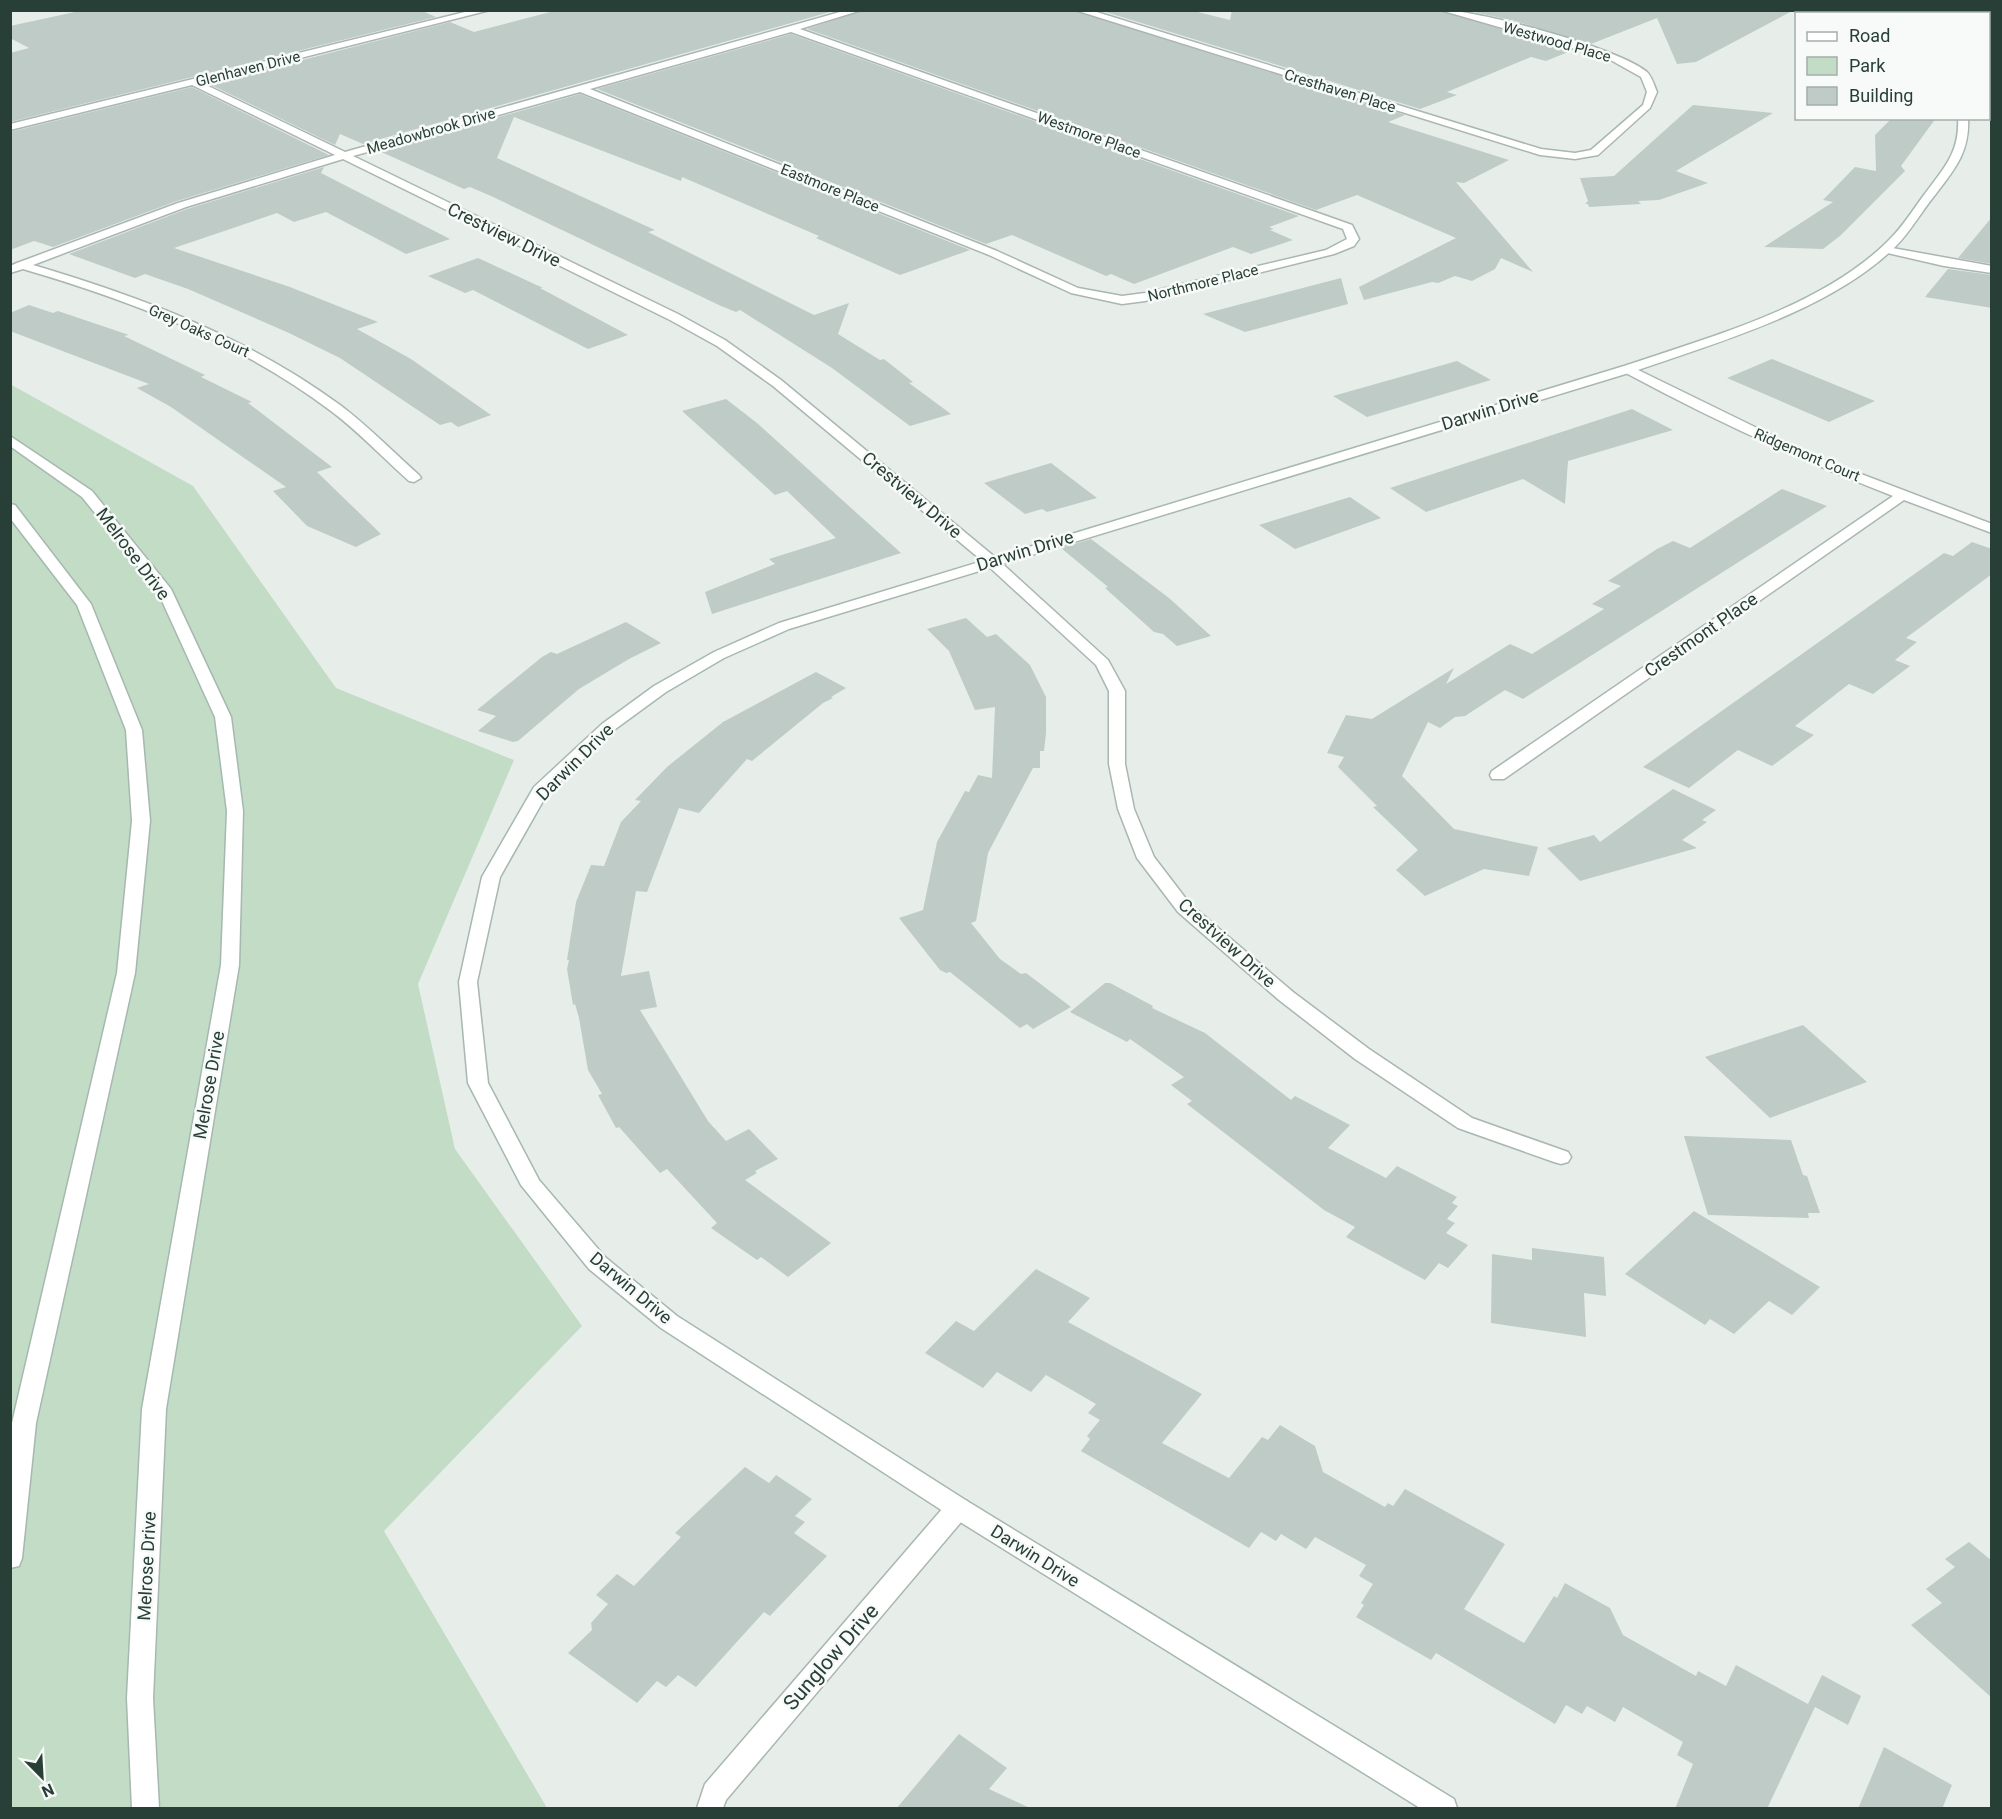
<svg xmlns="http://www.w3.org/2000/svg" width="2002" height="1819" font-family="Roboto,sans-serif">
<rect width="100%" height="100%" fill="#e7eeea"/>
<path fill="#c2dcc6" d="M10,384L193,486L336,688L514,760L418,984L455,1149L582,1326L384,1531L547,1808H11Z"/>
<g fill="#bfcbc6">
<path d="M84,10H420L436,17L10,122V53L29,48L10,38V26Z"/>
<path d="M558,10H837L363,144L340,134L335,145L209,84L450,22L474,32Z"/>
<path d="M864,10H1073L1405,115L1388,122L1509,160L1464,183L1456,182L1533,272L1501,258L1495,269L1472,281L1455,276L1438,283L1432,282L1364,300L1359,287L1456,238L1357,195L1316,210L807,29Z"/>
<path d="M1099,10H1190L1230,20L1232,10H1438L1573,50L1546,61L1531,57L1447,92L1457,95L1420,109Z"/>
<path d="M1465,10H1794L1696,62L1677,64L1657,18L1591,44L1515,21Z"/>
<path d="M791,34L1299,216L1269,227L1274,229L1270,230L1293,240L1251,254L1233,247L1134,284L1111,274L1106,276L1012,235L986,244L597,89Z"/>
<path d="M192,87L329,155L177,201L53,247L34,241L10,250V132Z"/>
<path d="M580,94L970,250L900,275L816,238L819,236L682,177L681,181L514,117L497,158L655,230L648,232L814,315L849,303L838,334L880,360L884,359L913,382L909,383L951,414L910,426L832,368L740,310L736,312L721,306L491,196L470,187L464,189L379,151Z"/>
<path d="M1693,105L1773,113L1676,171L1708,183L1659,200L1638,201L1641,204L1589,207L1588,204H1585L1588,201L1580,178L1614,176Z"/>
<path d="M1892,118H1936L1901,166L1905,171L1840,236L1823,249L1764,247L1833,202L1823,200L1855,167L1876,171L1875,135Z"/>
<path d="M324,167L321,173L450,239L406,254L326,212L294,222L277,213L174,248L290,287L378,322L357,329L411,359L491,415L458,427L451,422L440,425L340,358L289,333L188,289L145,274L135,278L69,254L187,209Z"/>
<path d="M1992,217V264L1958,258Z"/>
<path d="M478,258L543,288H540L628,335L588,349L473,290L465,293L428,276Z"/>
<path d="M1948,269L1992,275V308L1925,297Z"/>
<path d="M1341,278L1348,304L1245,332L1203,314Z"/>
<path d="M29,305L53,313L58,311L129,335L124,336L205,375L201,377L252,402L248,403L332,467L317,472L381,534L356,547L307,526L273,491L286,487L171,407L137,388L149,384L10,331V313Z"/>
<path d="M1772,359L1875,401L1829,422L1727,378Z"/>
<path d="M1457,361L1491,380L1367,417L1333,396Z"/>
<path d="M726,399L757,423L901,553L712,614L705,592L775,564L769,559L836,538L787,491L775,495L682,411Z"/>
<path d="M1632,409L1673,430L1568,461L1565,504L1523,479L1426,512L1390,488Z"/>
<path d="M1051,463L1097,498L1047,512L1042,509L1025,514L984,483Z"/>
<path d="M1782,489L1827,506L1523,699L1505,690L1465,716L1455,717L1440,728L1428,722L1402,776L1454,829L1538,847L1529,876L1484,869L1425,896L1396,870L1418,850L1373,807L1377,806L1338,767L1344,757L1327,753L1346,715L1372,719L1454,668L1446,684L1510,644L1532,654L1604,609L1592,604L1621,586L1608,581L1657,549L1673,541L1690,548Z"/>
<path d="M1350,497L1381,518L1295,549L1259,525Z"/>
<path d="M1091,539L1169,598L1211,636L1177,646L1163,634L1154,632L1105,588L1108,587L1061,548Z"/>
<path d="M1972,542L1992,549V574L1906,638L1917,642L1895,660L1910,666L1873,694L1849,684L1795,726L1814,735L1772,766L1738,750L1689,788L1643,767L1944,553L1953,556Z"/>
<path d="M966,618L987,637L996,634L1030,665L1046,697V733L1044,751H1040V768H1033L988,853L989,848L976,921L971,923L1000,959L1021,974L1026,973L1071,1007L1033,1029L1027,1024L1020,1028L950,972L946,973L940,970L899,918L923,910L937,842L965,791L969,792L978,775L992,778L995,707L975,710L949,651L927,629Z"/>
<path d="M626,622L661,643L629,659L579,689L518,741L513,742L478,731L496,716L477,710L542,657L551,652L557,654Z"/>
<path d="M816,672L846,688L831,697L833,698L823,703L752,761L747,759L699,813L679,808L647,892L636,891L621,976L649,971L657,1007L640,1010L708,1121L726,1141L749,1129L778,1159L755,1171L757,1173L745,1180L831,1243L788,1277L761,1257L757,1260L711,1228L717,1223L667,1169L660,1173L619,1127L616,1128L598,1095L602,1094L588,1070L579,1018L575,1004L573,1005L567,969L569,960H567L576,902L591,865L604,866L621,822L641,801L635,800L667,767L723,722Z"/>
<path d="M1673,789L1716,810L1702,820L1707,822L1682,840L1697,848L1580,881L1547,848L1594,835L1600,842Z"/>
<path d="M1105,983H1110L1153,1006L1152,1008L1205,1033L1291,1100L1295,1096L1350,1125L1328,1148L1386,1178L1397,1166L1457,1197L1452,1203L1458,1206L1447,1219L1455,1223L1446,1233L1468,1245L1448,1268L1439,1263L1425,1280L1346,1237L1355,1227L1324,1210L1187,1104L1192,1101L1171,1085L1184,1077L1130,1039L1127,1042L1070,1012Z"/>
<path d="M1803,1025L1867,1082L1770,1118L1705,1057Z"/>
<path d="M1684,1136L1791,1140L1803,1175L1807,1176L1820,1213H1808L1809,1218L1708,1215Z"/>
<path d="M1694,1211L1820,1287L1792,1315L1769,1301L1734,1334L1710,1319L1705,1325L1625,1274Z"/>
<path d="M1532,1248L1604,1257L1606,1296L1584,1293L1586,1337L1491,1323L1492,1254L1532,1260Z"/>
<path d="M1036,1269L1090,1298L1068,1322L1202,1394L1162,1443L1229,1478L1262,1437L1268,1440L1280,1425L1315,1446L1323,1472L1385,1507L1388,1503L1393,1506L1405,1489L1505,1544L1464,1609L1524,1643L1554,1596L1557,1598L1565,1583L1610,1608L1623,1635L1696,1676L1698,1671L1726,1686L1736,1665L1808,1704L1822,1675L1861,1696L1848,1725L1815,1707L1767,1809H1675L1693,1764L1677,1755L1683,1742L1623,1707L1615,1722L1587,1706L1582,1714L1566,1705L1555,1724L1436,1653L1431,1660L1356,1617L1364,1605L1361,1603L1373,1584L1359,1576L1366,1565L1315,1537L1306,1549L1281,1534L1276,1541L1261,1532L1249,1548L1081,1451L1090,1439L1087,1436L1100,1420L1088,1413L1096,1404L1046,1375L1031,1392L997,1372L983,1388L925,1353L956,1321L974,1331Z"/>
<path d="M745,1467L769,1483L776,1475L812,1499L795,1516L805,1522L794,1533L827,1556L770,1616L764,1612L696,1687L678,1675L666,1687L657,1681L637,1703L568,1653L592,1630L591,1623L608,1604L596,1595L617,1574L634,1586L681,1537L675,1533Z"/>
<path d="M1969,1542L1992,1561V1698L1911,1625L1942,1603L1926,1589L1955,1567L1945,1559Z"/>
<path d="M959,1734L1007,1768L989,1789L1032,1809H896Z"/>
<path d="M1884,1747L1952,1785L1942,1809H1858Z"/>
</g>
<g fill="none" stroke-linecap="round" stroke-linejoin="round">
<defs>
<g id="street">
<path d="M473,10H490L202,83L345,152L847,10H862L800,29L1352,225L1359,239L1354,246L1334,254L1145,301L1122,304L1071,293L989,255L580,92L353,156L678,314L725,340L781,380L996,558L1108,660L1125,691V764L1134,809L1154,857L1190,904L1293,992L1369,1049L1472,1118L1568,1152L1571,1157L1568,1162L1561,1164L1554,1162L1458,1128L1355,1059L1279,1000L1178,912L1137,858L1118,809L1109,764V691L1096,665L986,564L773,386L717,346L670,320L343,159L186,207L33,265C142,297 249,338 340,405C368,426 393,452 419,475L421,478L414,482L409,481C383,458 359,432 331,411C240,342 132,301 23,269L10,273V266L17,263L178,203L335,155L192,85L10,130V124ZM791,32L1343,229L1347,239L1326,250L1145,293L1122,296L1078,288L997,251L590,89Z"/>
<path d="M1075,10H1090L1541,149L1575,153L1591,150L1643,105L1647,92L1641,77L1607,58L1440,10C1478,10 1619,48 1647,72C1652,77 1654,85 1657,92L1650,108L1598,155L1575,159L1540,155Z"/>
<path d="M1887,247L1992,266V273L1944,266L1883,252L1881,250Z"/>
<path d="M1628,365L1814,456L1992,524V533L1904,500L1504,779H1492L1490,775L1492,771L1893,496C1800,460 1711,419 1624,372L1622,369Z"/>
<path d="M958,1498L967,1501L970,1508L967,1515L726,1800L723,1808H697L705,1784L949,1501Z"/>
</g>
<g id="secondary">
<path d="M1812,10H1824L1828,14H1816Z"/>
<path d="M1907,10H1928L1919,14H1898Z"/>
<path d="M1958,118H1968C1970,152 1954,170 1935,195C1921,212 1911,231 1896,246C1832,310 1716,343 1632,372L789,629L724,658L666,692L614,730L547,794L500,877L477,982L488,1083L539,1180L605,1257L677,1316L967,1501L1454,1799L1457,1808H1420L949,1515L661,1328L589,1269L521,1185L468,1083L459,982L482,877L534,787L602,724L654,686L714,652L779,623L1624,366C1710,337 1821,307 1887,242C1902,228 1912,211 1924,195C1943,169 1960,153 1958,118Z"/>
<path d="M10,436L92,491L171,589L231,717L243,811L239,965L166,1409L153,1698L159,1808H132L127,1698L142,1409L221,965L227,811L215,717L157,590L82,497L10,446Z"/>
<path d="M10,504L15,505L91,604L142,730L150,821L135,973L36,1423L22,1558L19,1566L10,1568L12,1423L117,973L132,821L126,730L77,605L10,518Z"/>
</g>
</defs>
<use href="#street" stroke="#aab6b0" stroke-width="3"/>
<use href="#secondary" stroke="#a6b8b0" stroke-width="3"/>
<use href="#street" fill="#fff" fill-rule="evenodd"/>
<use href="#secondary" fill="#fff" fill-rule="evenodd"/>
</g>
<g text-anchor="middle" stroke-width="5" stroke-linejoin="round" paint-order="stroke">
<g font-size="15" fill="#273f36" stroke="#f7faf8">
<text transform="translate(1557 42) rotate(16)" y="5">Westwood Place</text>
<text transform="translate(248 69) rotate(-14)" y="5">Glenhaven Drive</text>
<text transform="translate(1340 91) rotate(17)" y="5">Cresthaven Place</text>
<text transform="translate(431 131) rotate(-16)" y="5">Meadowbrook Drive</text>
<text transform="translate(1089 135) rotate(20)" y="5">Westmore Place</text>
<text transform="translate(830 188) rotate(22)" y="5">Eastmore Place</text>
<text transform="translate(1203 283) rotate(-14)" y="5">Northmore Place</text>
<text transform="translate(199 331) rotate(24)" y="5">Grey Oaks Court</text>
<text transform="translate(1807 455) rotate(23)" y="5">Ridgemont Court</text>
</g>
<g font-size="18" fill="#273f36" stroke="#f7faf8">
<text transform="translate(504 235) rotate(26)" y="6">Crestview Drive</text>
<text transform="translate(1490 410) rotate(-17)" y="6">Darwin Drive</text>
<text transform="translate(912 495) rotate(40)" y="6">Crestview Drive</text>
<text transform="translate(1025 551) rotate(-17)" y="6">Darwin Drive</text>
<text transform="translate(133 554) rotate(53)" y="6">Melrose Drive</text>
<text transform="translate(1701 635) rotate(-35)" y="6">Crestmont Place</text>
<text transform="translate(575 762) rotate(-45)" y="6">Darwin Drive</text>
<text transform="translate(1227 943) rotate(42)" y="6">Crestview Drive</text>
<text transform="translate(209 1085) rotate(-80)" y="6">Melrose Drive</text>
<text transform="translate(631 1288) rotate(40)" y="6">Darwin Drive</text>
<text transform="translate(1035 1556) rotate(32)" y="6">Darwin Drive</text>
<text transform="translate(147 1566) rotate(-87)" y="6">Melrose Drive</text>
</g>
<g font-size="21" fill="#273f36" stroke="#f7faf8">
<text transform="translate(831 1657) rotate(-49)" y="7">Sunglow Drive</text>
</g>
</g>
<rect width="2002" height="1819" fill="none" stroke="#273f36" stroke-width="24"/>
<rect x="1795" y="12" width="195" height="108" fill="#f7faf8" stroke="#a4afaa" stroke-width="1.5"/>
<rect x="1807" y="32" width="30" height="9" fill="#ffffff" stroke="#a4afaa" stroke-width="1.5"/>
<text x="1849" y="42" font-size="18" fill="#273f36">Road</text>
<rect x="1807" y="57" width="30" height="18" fill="#c2dcc6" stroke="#a4afaa" stroke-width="1.5"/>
<text x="1849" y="72" font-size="18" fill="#273f36">Park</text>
<rect x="1807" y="87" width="30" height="18" fill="#bfcbc6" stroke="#a4afaa" stroke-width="1.5"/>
<text x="1849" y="102" font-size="18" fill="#273f36">Building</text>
<g transform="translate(42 1777) rotate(156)" stroke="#f7faf8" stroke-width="4.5" paint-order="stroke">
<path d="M0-4.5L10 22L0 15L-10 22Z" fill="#273f36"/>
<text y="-9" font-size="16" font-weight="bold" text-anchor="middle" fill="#273f36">N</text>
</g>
</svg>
